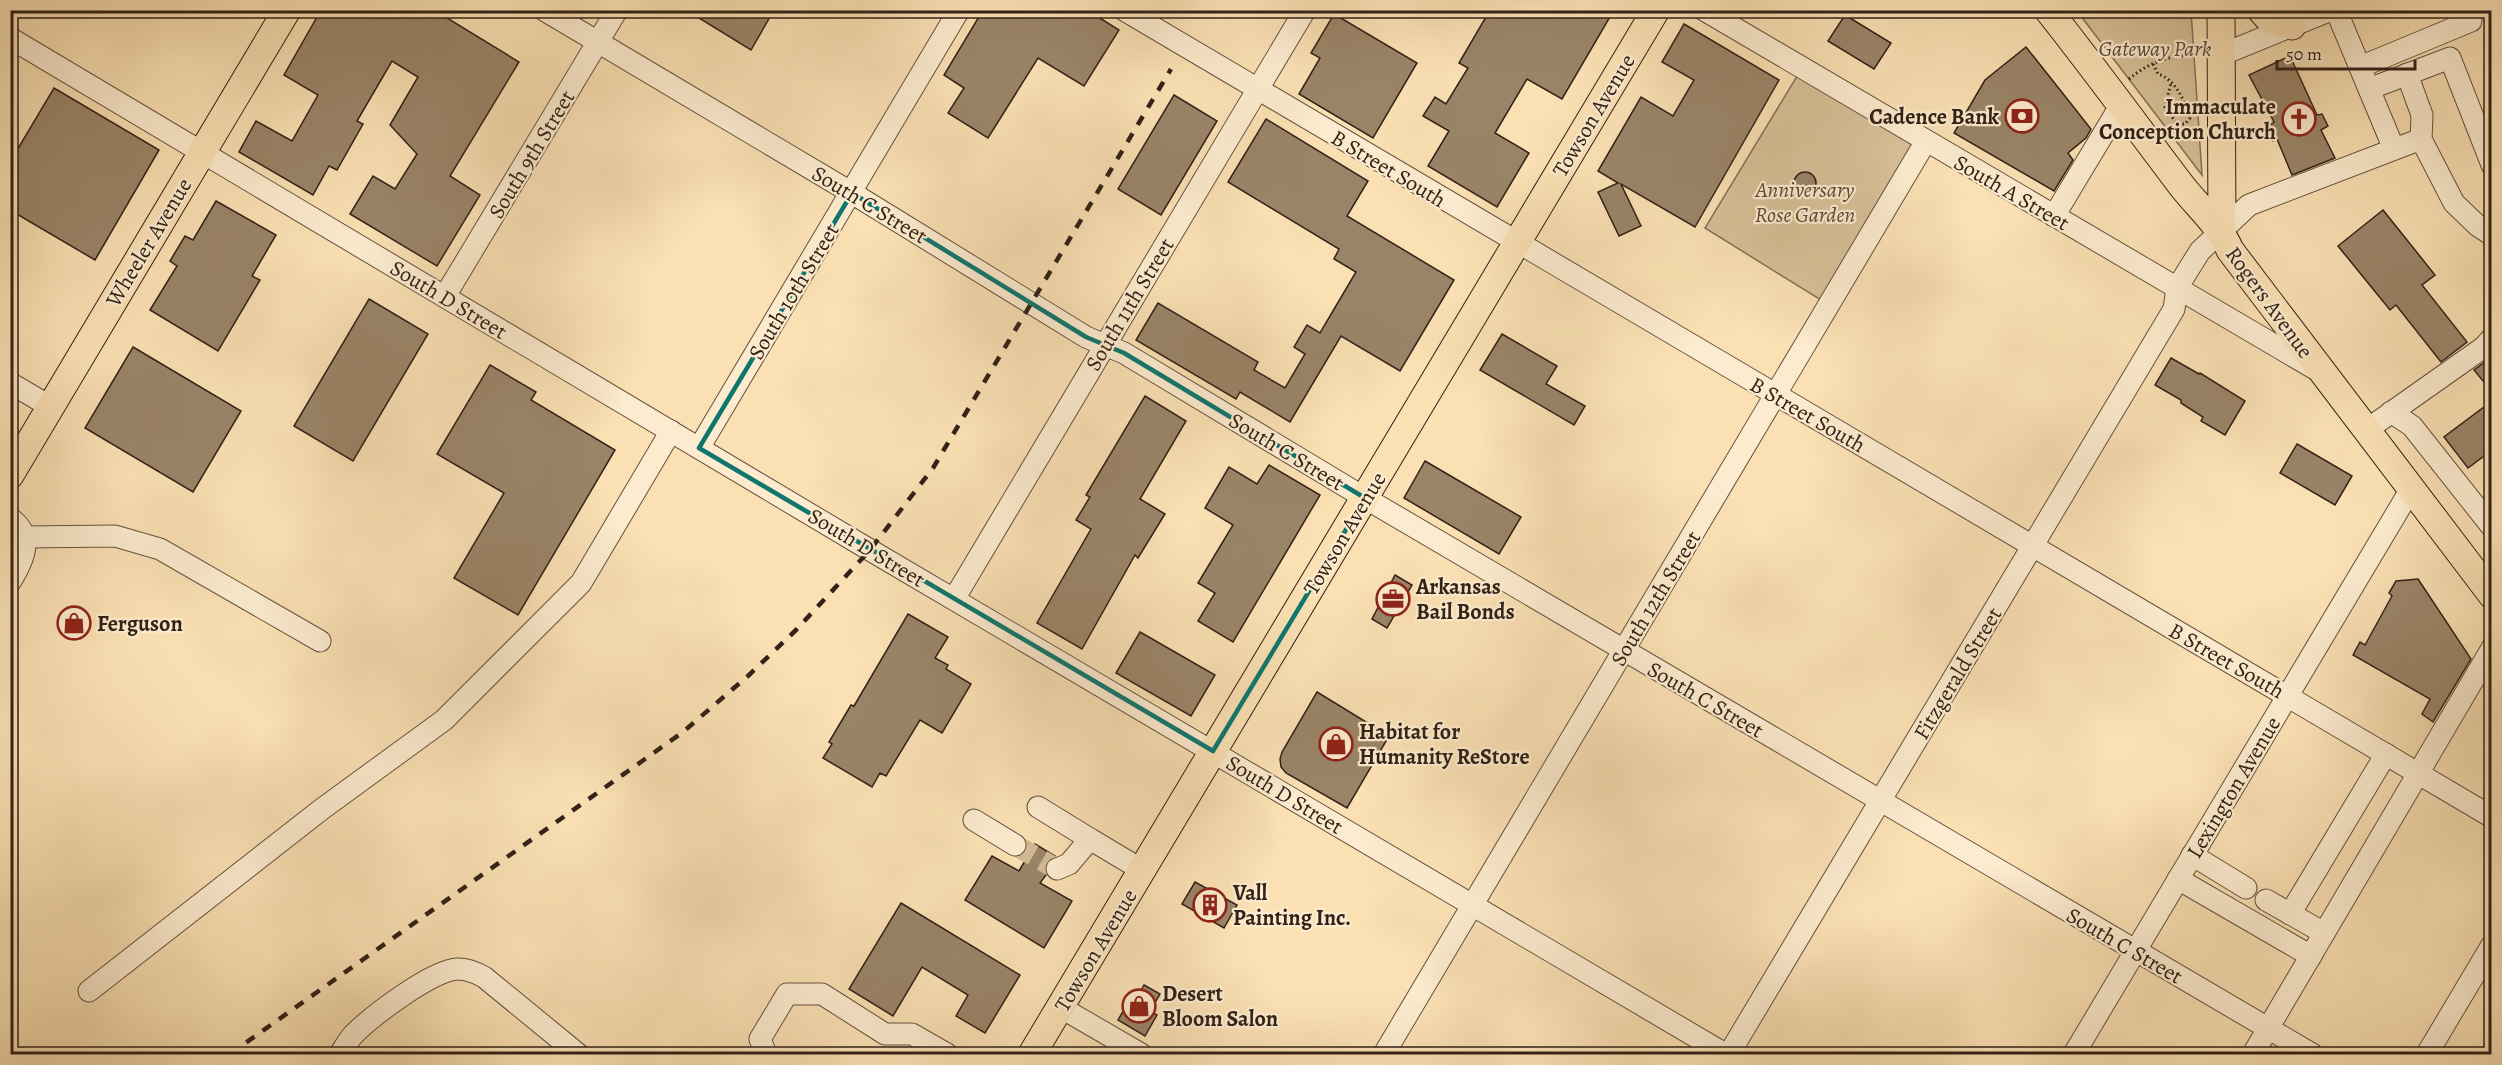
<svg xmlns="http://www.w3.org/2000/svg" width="2502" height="1065" font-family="Alegreya,serif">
<rect width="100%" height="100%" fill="#fae0b3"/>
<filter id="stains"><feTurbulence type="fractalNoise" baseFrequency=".00333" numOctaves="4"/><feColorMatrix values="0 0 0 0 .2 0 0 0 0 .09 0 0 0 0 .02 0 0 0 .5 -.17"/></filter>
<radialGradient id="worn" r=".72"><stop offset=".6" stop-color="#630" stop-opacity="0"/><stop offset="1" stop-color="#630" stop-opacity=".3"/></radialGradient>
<g fill="#d8c098" stroke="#857058" stroke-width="1.5">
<path d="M2077,11H2191L2202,175Z"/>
<path d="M1802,68L1926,141L1829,305L1705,228Z"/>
</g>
<g fill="#9a8468" stroke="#322117" stroke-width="1.5">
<path d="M321,10H434L519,62L450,176L480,195L437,266L350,214L373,176L395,189L417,154L390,125L418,77L392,61L357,121L363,124L337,170L329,166L313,195L239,152L256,121L292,141L318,95L284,75Z"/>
<path d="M686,10H774L751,50Z"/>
<path d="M983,10H1087L1119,30L1084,86L1038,58L988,138L948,113L964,88L944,75Z"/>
<path d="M1490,10H1614L1562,99L1527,79L1495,133L1529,153L1497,207L1428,166L1449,131L1423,116L1435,97L1446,104L1468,68L1459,63Z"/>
<path d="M1334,14L1417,63L1373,138L1299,94L1320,58L1311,53Z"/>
<path d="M1845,15L1891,43L1874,69L1828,41Z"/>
<path d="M1684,24L1779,80L1695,227L1621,184L1641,226L1619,236L1598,192L1618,183L1598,171L1641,97L1673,116L1694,80L1662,62Z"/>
<path d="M2026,47L2091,129L2086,138L2068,153L2073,160L2054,191L1954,133L1985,80Z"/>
<path d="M2290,56L2317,115L2322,114L2328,126L2321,130L2335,158L2292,175L2277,139L2273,141L2267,127L2274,122L2249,75Z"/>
<path d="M54,88L159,150L95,260L10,210V162Z"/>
<path d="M1174,95L1217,121L1161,215L1118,189Z"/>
<path d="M1266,119L1368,181L1347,216L1454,280L1400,371L1341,336L1290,422L1240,392L1236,399L1136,340L1158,303L1258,362L1254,370L1285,388L1305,354L1294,347L1307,325L1320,333L1356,272L1334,259L1339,249L1228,182Z"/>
<circle cx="1805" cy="183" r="11"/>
<path d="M216,201L276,235L252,276L260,280L218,351L150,310L177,266L170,261L185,236L193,240Z"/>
<path d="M2383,210L2435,275L2422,285L2467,342L2441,362L2396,305L2390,310L2338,246Z"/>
<path d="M369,299L428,334L353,461L294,426Z"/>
<path d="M1502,334L1557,366L1546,384L1585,406L1574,425L1480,370Z"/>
<path d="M133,347L241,411L193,492L85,428Z"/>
<path d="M2492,357V392L2474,370Z"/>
<path d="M2171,358L2199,374L2200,373L2245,401L2225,435L2201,421L2203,417L2181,403V400L2155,385Z"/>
<path d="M490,365L536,392L531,400L615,450L518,615L454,578L504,493L437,454Z"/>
<path d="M1145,396L1186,421L1140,499L1165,514L1138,558L1135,555L1082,649L1037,623L1091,529L1076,520L1090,497L1086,495Z"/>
<path d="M2492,401V450L2468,468L2444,437Z"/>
<path d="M2297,444L2352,476L2335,505L2280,473Z"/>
<path d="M1425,461L1521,517L1499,554L1404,498Z"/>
<path d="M1269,465L1320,495L1233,642L1198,621L1215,593L1198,583L1233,525L1205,508L1229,467L1257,484Z"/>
<path d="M1395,575L1412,585L1387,628L1372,619Z"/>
<path d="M2418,579L2471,659L2433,722L2422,714L2430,699L2353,655L2360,642L2365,645L2392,596L2389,593L2396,581Z"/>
<path d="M908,614L948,637L935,658L948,665L946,669L971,684L942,733L920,720L886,776L880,773L872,787L823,758L832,744L829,742L851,705L854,706Z"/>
<path d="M1140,632L1215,675L1191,716L1116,673Z"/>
<path d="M1317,692L1389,736L1347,808L1286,773L1281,767L1280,759L1282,752Z"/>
<path d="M1035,844L1055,856L1047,862L1046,875L1040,883L1072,901L1044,948L965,900L992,856L1019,871Z"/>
<path d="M1195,882L1237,905L1224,928L1182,904Z"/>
<path d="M901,903L1020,975L985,1033L956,1016L968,995L922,967L893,1016L849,989Z"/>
<path d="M1144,985L1160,994L1150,1011L1157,1015L1145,1036L1118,1020L1130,999L1135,1001Z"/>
</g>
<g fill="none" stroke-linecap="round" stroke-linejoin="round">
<path stroke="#d2ba94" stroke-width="21" stroke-dasharray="21 10" stroke-linecap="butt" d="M1015,845L1057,869"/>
<defs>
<g id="minor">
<path d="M544,10L852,193L1086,337L1124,353L1365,498L2312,1054"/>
<path d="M1124,10L2492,817"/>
<path d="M1704,10L2317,370"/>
<path d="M2336,10L2394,149"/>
<path d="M10,38L870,550L1725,1054"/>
<path d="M2221,55L2331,10"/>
<path d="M2360,67L2471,21"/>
<path d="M2407,74L2422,115L2421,139L2454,203L2478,226L2492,235"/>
<path d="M2369,89L2450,58L2492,165"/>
<path d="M2054,216L2122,103"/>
<path d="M445,296L617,10"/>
<path d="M10,383L51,407"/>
<path d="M2391,412L2412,426L2492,527"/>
<path d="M2365,431L2484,347L2492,338"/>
<path d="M699,448L959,10"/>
<path d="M10,518C35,536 24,560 10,582"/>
<path d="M25,537L115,536L160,549L320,641"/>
<path d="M954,599L1305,10"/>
<path d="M1038,807L1090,839"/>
<path d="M974,820L1015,845"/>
<path d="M2192,855L2246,888"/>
<path d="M1057,869L1069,864L1090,839L1142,870"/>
<path d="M2178,879L2311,956"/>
<path d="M2266,900L2324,933"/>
<path d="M2290,914L2386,754"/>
<path d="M89,991L322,809L444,720L581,583L671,431"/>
<path d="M1060,1007L1141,1054"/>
<path d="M340,1054C344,1048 348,1041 353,1035C372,1016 432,970 458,969C468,969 475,972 484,977L578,1054"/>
<path d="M766,1054L760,1039L787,994H822L885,1034H912L947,1054"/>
<path d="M1384,1054L1926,141"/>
<path d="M1729,1054L2174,309L2177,288L2200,251L2249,205L2421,139"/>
<path d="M2074,1054L2411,489"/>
<path d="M2253,1054L2492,648"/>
<path d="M2427,1054L2492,945"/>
</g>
<g id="major">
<path d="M2048,10C2094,68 2137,127 2181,185C2198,207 2219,224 2230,250L2492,595"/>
<path d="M2221,10L2222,231"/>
<path d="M2261,10L2269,19L2292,26"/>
<path d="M10,475L287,10"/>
<path d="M1032,1054L1656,10"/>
</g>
</defs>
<use href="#minor" stroke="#64513e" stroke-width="23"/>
<use href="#major" stroke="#322117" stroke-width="29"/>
<g stroke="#322117" stroke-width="3" stroke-dasharray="1.5 3" stroke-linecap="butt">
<path d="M2153,64L2158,74C2175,79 2185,101 2190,118L2185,124H2177L2165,107L2171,83"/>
<path d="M2129,79C2149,62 2171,55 2196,55"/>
</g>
<use href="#minor" stroke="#fcebce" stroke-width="21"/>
<use href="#major" stroke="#fae0b3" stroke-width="27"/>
<path stroke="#322117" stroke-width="4.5" stroke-dasharray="10 10" stroke-linecap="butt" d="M230,1054L683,732L749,675L796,630L870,550L933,468L1171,69"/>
</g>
<path fill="none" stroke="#0f766e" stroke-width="4.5" stroke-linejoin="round" d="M852,193L1086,337L1124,353L1365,498L1213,751L699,448Z"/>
<defs>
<symbol id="bank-ring" viewBox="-11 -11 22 22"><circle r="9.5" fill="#fcebce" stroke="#8f2418" stroke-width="1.5"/><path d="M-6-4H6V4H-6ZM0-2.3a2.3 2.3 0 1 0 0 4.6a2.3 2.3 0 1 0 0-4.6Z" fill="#8f2418"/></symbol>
<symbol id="church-ring" viewBox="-11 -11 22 22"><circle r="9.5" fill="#fcebce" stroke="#8f2418" stroke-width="1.5"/><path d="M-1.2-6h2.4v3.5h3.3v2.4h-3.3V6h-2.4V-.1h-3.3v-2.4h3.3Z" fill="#8f2418"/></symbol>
<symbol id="office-ring" viewBox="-11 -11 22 22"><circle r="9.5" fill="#fcebce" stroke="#8f2418" stroke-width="1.5"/><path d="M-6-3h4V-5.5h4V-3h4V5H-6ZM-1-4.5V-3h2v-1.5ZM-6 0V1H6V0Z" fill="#8f2418"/></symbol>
<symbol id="shop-ring" viewBox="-11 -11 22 22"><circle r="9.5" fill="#fcebce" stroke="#8f2418" stroke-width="1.5"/><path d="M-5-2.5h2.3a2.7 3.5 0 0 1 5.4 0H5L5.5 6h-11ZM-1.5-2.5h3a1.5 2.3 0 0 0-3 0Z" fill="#8f2418"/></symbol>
<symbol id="building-ring" viewBox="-11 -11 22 22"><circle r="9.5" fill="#fcebce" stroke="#8f2418" stroke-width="1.5"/><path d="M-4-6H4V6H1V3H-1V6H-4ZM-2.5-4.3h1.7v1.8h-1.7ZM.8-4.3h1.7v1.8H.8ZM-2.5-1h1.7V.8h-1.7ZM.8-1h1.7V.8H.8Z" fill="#8f2418"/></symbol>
</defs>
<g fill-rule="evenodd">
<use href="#bank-ring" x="2003" y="97" width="38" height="38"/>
<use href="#church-ring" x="2280" y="100" width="38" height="38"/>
<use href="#office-ring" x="1374" y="580" width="38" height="38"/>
<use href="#shop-ring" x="55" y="604" width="38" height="38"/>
<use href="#shop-ring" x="1317" y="725" width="38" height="38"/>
<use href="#building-ring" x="1191" y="886" width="38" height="38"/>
<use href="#shop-ring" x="1120" y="987" width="38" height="38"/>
</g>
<g text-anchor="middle" stroke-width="4.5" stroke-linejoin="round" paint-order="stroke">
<g font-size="22" font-style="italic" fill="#5c4937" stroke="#fcebce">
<text x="2155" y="56">Gateway Park</text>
<text x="1805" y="197">Anniversary<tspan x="1805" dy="25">Rose Garden</tspan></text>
</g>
<g font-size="22" font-weight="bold" fill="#322117" stroke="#fcebce" text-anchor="start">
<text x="2276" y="114" text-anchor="end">Immaculate<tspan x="2276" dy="25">Conception Church</tspan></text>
<text x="1999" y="124" text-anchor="end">Cadence Bank</text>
<text x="1416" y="594">Arkansas<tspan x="1416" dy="25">Bail Bonds</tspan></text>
<text x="97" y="631">Ferguson</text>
<text x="1359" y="739">Habitat for<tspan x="1359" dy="25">Humanity ReStore</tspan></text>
<text x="1233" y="900">Vall<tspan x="1233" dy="25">Painting Inc.</tspan></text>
<text x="1162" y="1001">Desert<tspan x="1162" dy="25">Bloom Salon</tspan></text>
</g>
<g font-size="22" fill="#322117" stroke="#fcebce">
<text transform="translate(1593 115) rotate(-59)" y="8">Towson Avenue</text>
<text transform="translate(531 154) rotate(-59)" y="8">South 9th Street</text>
<text transform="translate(1389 168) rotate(31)" y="8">B Street South</text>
<text transform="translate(2012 192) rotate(30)" y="8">South A Street</text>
<text transform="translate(870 204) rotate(31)" y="8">South C Street</text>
<text transform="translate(148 242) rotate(-59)" y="8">Wheeler Avenue</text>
<text transform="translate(793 291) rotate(-59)" y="8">South 10th Street</text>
<text transform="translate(449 299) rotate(31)" y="8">South D Street</text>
<text transform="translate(2270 302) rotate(54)" y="8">Rogers Avenue</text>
<text transform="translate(1129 304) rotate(-59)" y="8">South 11th Street</text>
<text transform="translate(1808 414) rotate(30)" y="8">B Street South</text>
<text transform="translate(1287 451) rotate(31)" y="8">South C Street</text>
<text transform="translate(1344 533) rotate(-59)" y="8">Towson Avenue</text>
<text transform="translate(867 547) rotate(31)" y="8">South D Street</text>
<text transform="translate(1655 598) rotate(-59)" y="8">South 12th Street</text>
<text transform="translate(2227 660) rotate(30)" y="8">B Street South</text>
<text transform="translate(1957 673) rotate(-59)" y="8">Fitzgerald Street</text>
<text transform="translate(1706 699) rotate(30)" y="8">South C Street</text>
<text transform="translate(2233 787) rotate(-59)" y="8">Lexington Avenue</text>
<text transform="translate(1285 794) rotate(31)" y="8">South D Street</text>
<text transform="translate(2125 945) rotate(30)" y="8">South C Street</text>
<text transform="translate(1095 950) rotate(-59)" y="8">Towson Avenue</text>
</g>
</g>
<rect width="2502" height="1065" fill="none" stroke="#fae0b3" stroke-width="36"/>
<rect x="12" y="12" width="2478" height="1041" fill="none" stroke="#322117" stroke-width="3"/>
<rect x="18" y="18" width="2466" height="1029" fill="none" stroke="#322117" stroke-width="1.5"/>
<path d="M2277 60v9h138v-9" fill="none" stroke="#322117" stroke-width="3"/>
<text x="2286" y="60" font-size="18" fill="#322117" stroke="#fcebce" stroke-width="4.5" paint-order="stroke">50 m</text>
<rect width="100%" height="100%" filter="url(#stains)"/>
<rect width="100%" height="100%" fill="url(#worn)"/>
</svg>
